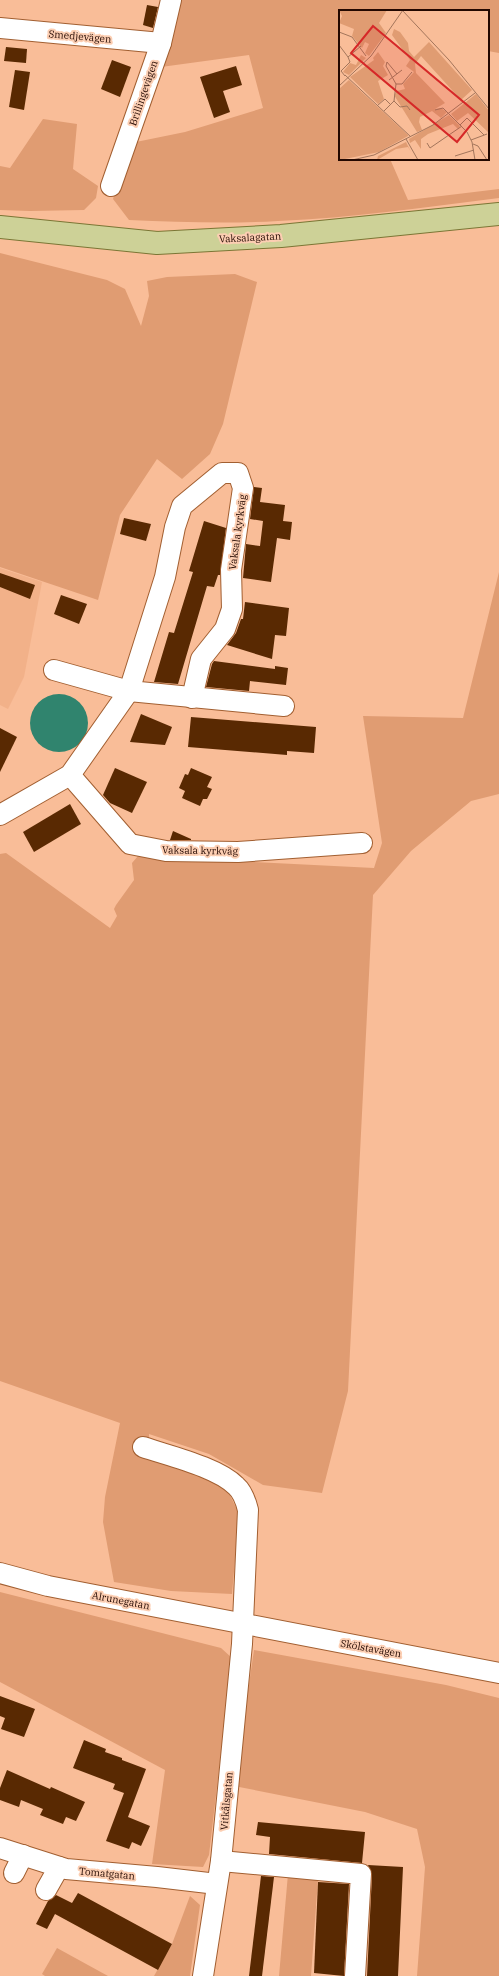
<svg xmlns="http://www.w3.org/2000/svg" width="499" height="1976" font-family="'IBM Plex Serif',serif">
<rect width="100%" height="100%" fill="#f9bd98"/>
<path fill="#f2b189" d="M0,568L42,582L24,677L8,709L0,705Z"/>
<g fill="#e09c72">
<path d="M177,0H499V53L488,51V11H340V159H390L408,200L499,189V198C426,207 352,218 278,221C228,224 179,222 129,220L113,199L131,143L185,132L263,108L249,55L161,67Z"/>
<path d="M43,119L77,124L73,169L98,186L96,198L84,210L30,211L0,210V166L10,168Z"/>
<path d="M0,253L107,280L125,289L141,326L149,296L147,281L167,277L235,274L257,282L223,424L210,454L182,479L157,459L120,515L98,600L0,567Z"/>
<path d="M499,572V794L471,801L411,851L373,895L348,1391L322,1493L263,1485L209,1454L149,1434V1457L204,1477L228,1491L239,1514L232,1594L171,1591L114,1582L103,1522L105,1497L120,1423L0,1381V854L6,853L110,928L117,916L114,909L116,905L134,880L132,863L138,856L374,868L382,843L363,716L463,718Z"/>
<path d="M0,1592L221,1648L232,1658L209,1855L203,1867L152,1864L165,1770L0,1682Z"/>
<path d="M254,1650L446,1685L499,1698V1976H417L425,1867L417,1829L365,1812L234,1786Z"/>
<path d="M288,1874L318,1879L311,1976H279Z"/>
<path d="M190,1896L200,1905L190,1976H154L172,1944Z"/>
<path d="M57,1948L108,1976H45L42,1974Z"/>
</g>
<circle fill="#30846e" cx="59" cy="723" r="29"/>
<g fill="#592902">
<path d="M147,5L158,7L153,28L143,25Z"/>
<path d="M6,47L27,49L26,63L4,61Z"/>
<path d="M112,60L131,67L120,97L101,89Z"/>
<path d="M236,66L242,85L223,91L230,112L214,118L200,77Z"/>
<path d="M15,70L30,72L24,110L9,107Z"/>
<path d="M254,487L262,488L260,502L285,505L283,521L292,522L290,540L277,538L271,582L243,578L246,544L260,546L263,521L250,519Z"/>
<path d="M124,518L151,524L146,541L120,534Z"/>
<path d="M204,521L226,528L220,575H218L214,587L207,586L178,684L154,682L169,632L174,633L193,572L189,571Z"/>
<path d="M0,573L35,585L30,599L0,587Z"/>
<path d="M61,595L87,604L79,624L54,614Z"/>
<path d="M245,602L289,608L286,636L275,635L272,659L227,645L236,633L241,619H243Z"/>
<path d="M214,661L275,669V666L288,668L286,685L250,681L249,691L206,687L212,664Z"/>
<path d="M141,714L172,727L165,745L130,742Z"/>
<path d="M191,717L316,727L314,753L287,751V755L188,747Z"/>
<path d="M0,728L17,737L0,772Z"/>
<path d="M115,768L147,782L132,813L110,803L103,795Z"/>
<path d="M191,768L212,777L207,787L212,789L207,799H203L200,806L182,798L185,791L179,788L185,774L188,775Z"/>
<path d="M70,804L81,824L34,852L23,832Z"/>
<path d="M173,831L191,839V840H170Z"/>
<path d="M0,1696L35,1709L24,1737L1,1729L5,1718L0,1716Z"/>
<path d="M84,1740L106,1749L105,1752L122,1758V1760L146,1769L128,1817L150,1826L141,1846L132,1842L129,1849L106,1841L124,1793L113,1789L115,1784L73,1768Z"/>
<path d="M7,1770L50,1789L51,1787L85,1802L76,1821L66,1817L63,1824L40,1815L43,1809L21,1800L19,1807L0,1800V1788Z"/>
<path d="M258,1822L365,1832L362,1863L269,1854L270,1837L256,1835Z"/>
<path d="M368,1865L403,1867L398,1976H367L372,1875Z"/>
<path d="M261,1876L274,1877L262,1976H249Z"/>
<path d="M318,1882L349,1884L344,1976L314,1973Z"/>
<path d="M78,1893L172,1944L158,1970L55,1914L47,1929L36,1924L48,1901L56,1895L72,1903Z"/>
</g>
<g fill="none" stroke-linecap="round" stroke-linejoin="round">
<defs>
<g id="minor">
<path d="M0,28L161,43"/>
<path d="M111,186L161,43L171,0"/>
<path d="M54,670L129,691L284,706"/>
<path d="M70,775L130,844L166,851L238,852L362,843"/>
<path d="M0,815L70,775L129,691L165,577L175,527L182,506L222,473H238L243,488L231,570L232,609L225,629L201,659L192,698"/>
<path d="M143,1447C169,1456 217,1467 236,1486C243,1492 246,1502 248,1510L242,1644L221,1861L203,1976"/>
<path d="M0,1573L48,1586L499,1673"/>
<path d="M0,1848L66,1869L157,1877L217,1884"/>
<path d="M221,1861L361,1874L355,1976"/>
<path d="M14,1873L23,1855"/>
<path d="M46,1890L59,1867"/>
</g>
<path id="major" d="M0,227L157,243L281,236L499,214"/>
</defs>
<use href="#minor" stroke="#a25f31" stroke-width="22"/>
<use href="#major" stroke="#7b7635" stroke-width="24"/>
<use href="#minor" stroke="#fff" stroke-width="20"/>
<use href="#major" stroke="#cdd197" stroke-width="22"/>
</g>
<g text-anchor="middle" stroke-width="4" stroke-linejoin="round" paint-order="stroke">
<g font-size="10" fill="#230800" stroke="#fcceb2">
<text transform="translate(80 36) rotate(5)" y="4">Smedjevägen</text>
<text transform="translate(143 93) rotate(-71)" y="4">Brillingevägen</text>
<text transform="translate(250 237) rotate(-3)" y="4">Vaksalagatan</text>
<text transform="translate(237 532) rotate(-82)" y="4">Vaksala kyrkväg</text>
<text transform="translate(200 850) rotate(1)" y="4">Vaksala kyrkväg</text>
<text transform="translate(121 1600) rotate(11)" y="4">Alrunegatan</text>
<text transform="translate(371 1648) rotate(10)" y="4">Skölstavägen</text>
<text transform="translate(226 1801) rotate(-85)" y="4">Vitkålsgatan</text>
<text transform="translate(107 1873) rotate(5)" y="4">Tomatgatan</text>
</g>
</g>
<g transform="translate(339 10)">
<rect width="150" height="150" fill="#f9bd98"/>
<path d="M0,0H48L40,13L47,23L30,46L26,43L30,34L26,32L23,38L13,26L15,19L0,13L3,6ZM55,19L61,22L69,33L70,41L75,47L90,32L133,80L122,90L82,46L76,54L77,63L106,93L96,99L102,98L108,102L102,108L93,101L81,107L80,112L83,120L78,122L55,85L58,81L66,79L64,74L75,62L67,56L71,50L53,25ZM39,42L46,52L44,56L49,65L39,71L45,89L39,94L11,67L35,50L34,48ZM22,45L27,48L10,65L4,62L11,53L17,55ZM10,70L69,125V126L40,142L1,150L0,79ZM137,84L150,101V123L129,103L118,111L112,104ZM110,105L121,116L119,119L114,114L89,124L82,129V139L76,130L71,133L70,129ZM67,132L72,142L69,137L57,139L38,150L39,146Z" fill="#e09c72"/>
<path fill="none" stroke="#a3755b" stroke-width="1" d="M63,0L110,50L150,99M0,22L13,27L27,46M0,35L9,47M6,65L72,127M6,66L2,61L11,52L9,47L22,36M50,70L63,60M57,74H63L73,62M0,76L32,46L64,0M55,91L61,97L68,96L71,100M39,95L46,89L51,94M96,100L104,98L128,122L133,132L136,150M45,101L55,91L57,74L47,56L48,52L58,64M121,115L128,108L145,125M67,129L79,150M132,130L148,124M88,133L91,138L123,116M134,134L139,136L148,150M116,146L135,140M13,150L35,145L94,115L136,83"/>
<path fill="#d62828" fill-opacity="0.15" stroke="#d62828" stroke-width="2" d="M34,16L140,105L118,132L12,43Z"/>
<rect width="150" height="150" fill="none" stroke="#230800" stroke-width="2"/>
</g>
</svg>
